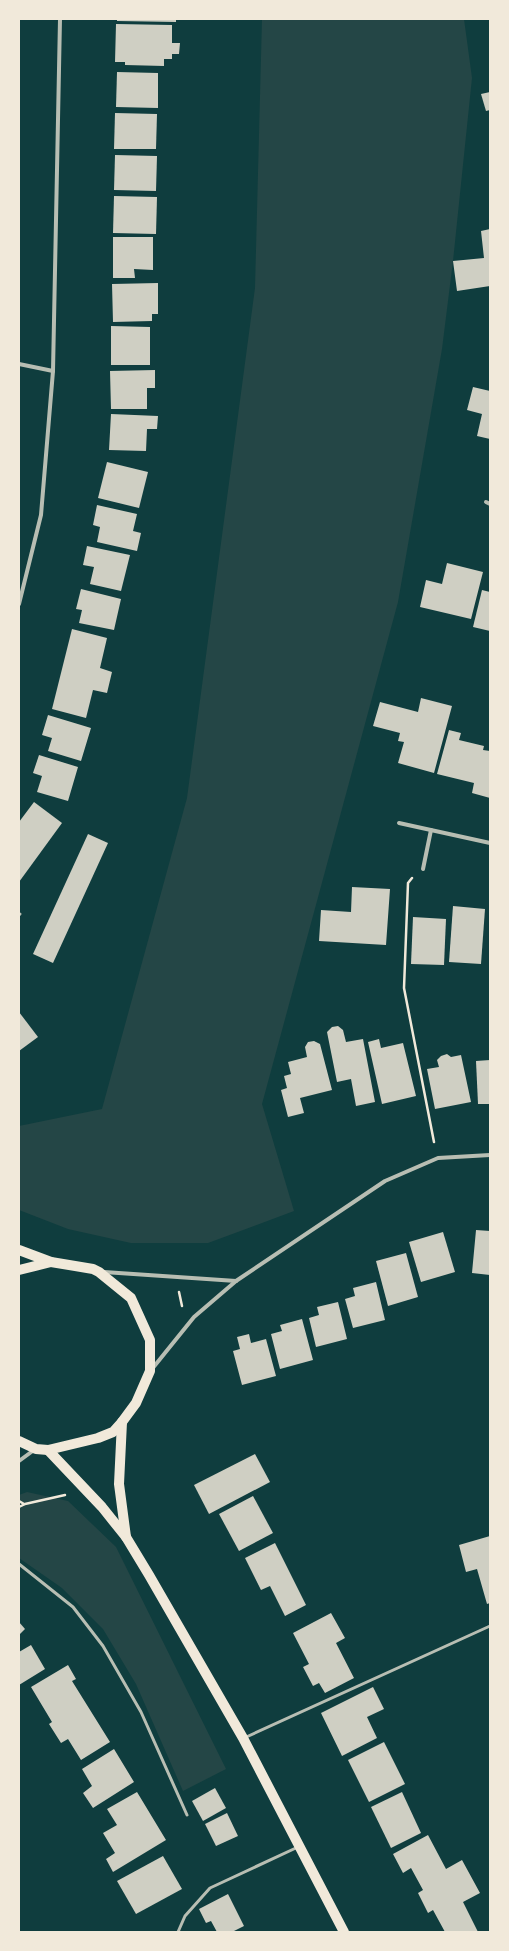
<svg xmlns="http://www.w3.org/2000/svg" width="509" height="1951" font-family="'Source Sans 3',sans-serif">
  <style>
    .green { fill: #244646 }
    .building { fill: #cfcfc3 }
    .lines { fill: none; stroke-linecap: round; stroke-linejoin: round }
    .path { stroke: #f1e9da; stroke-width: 2.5 }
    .service { stroke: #b8beb3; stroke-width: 3 }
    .minor { stroke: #b8beb3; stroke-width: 4 }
    .primary { stroke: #f1e9da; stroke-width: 10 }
  </style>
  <rect width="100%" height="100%" fill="#0f3d3e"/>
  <g class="green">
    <path d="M262,19H464L472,78L453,261L442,349L398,602L262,1104L294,1211L208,1243H131L68,1229L19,1210V1126L102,1109L187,798L255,288Z"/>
    <path d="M27,1492L68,1501L116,1547L226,1769L183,1791L136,1684L103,1629L62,1588L19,1558V1495Z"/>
  </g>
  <g class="building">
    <path d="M117,19H176V22L117,21Z"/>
    <path d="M116,24L172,25V43H180L179,54H172V59H164V66L125,65V62H115Z"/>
    <path d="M117,72L158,73V108L116,107Z"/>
    <path d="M490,92V110L486,111L481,94Z"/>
    <path d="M115,113L157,114L156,149H114Z"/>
    <path d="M115,155L157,156L156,191L114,190Z"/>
    <path d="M114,196L157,197L156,234L113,233Z"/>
    <path d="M490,229V286L457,291L453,261L484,258L481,231Z"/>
    <path d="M113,237H153V270L134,269L135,278H113Z"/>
    <path d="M158,283V314H152V321L113,322L112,284Z"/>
    <path d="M111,326L150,327V365H111Z"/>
    <path d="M155,370V388H147V409H111L110,371Z"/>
    <path d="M473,387L490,391V439L477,436L482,414L467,410Z"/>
    <path d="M111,414L158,416L157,429H147L146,451L109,450Z"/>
    <path d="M107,462L148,472L139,508L98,498Z"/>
    <path d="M97,505L137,514L133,531L141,533L137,551L97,542L100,527L93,525Z"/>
    <path d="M87,546L130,555L121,591L90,584L94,567L83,565Z"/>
    <path d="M447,563L483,572L471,619L420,607L426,580L442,584Z"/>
    <path d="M81,589L121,599L114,630L79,623L82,610L76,609Z"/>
    <path d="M482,590L490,592V631L473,627Z"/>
    <path d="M72,629L107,638L100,668L112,672L107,693L93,690L86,718L52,709Z"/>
    <path d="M421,698L452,706L434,773L398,763L404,742L398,741L400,733L373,726L380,702L418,712Z"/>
    <path d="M48,715L91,728L81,761L48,751L52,738L42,735Z"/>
    <path d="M449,730L461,733L459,740L484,746L483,750L490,751V798L472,793L474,783L437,774Z"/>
    <path d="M39,755L78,767L68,801L37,792L42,776L33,773Z"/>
    <path d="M34,802L62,823L19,882V822Z"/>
    <path d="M88,834L108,843L53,963L33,954Z"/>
    <path d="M352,887L390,889L386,945L319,941L321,910L351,912Z"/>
    <path d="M453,906L485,909L481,964L449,962Z"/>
    <path d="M413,917L446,919L444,965L411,964Z"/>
    <path d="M19,1012L38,1037L19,1051Z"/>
    <path d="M338,1026L343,1030L346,1042L363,1039L375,1102L356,1106L351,1079L337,1082L327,1032L332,1027Z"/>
    <path d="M379,1039L381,1048L403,1043L416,1096L382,1104L368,1042Z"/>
    <path d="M314,1041L320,1044L332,1090L300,1098L304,1113L288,1117L281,1090L287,1088L284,1076L291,1074L288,1062L307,1057L305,1047L308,1042Z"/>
    <path d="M447,1054L451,1057L461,1055L471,1102L435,1109L427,1069L439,1067L437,1060L441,1056Z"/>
    <path d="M490,1060V1104H478L476,1061Z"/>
    <path d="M476,1230L490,1231V1275L472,1273Z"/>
    <path d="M443,1232L455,1272L421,1282L409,1242Z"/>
    <path d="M406,1253L418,1297L388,1306L376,1261Z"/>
    <path d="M376,1282L385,1320L353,1328L345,1299L355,1296L353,1288Z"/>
    <path d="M338,1302L347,1339L316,1347L309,1318L319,1315L317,1307Z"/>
    <path d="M302,1319L313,1360L280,1369L271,1334L282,1331L280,1325Z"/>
    <path d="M249,1334L251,1343L266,1339L276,1376L242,1385L233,1351L240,1349L237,1337Z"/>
    <path d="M255,1454L270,1482L209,1514L194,1485Z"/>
    <path d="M253,1496L273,1533L239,1551L219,1514Z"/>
    <path d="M490,1536V1603L487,1604L477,1569L466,1572L459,1545Z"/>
    <path d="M275,1543L306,1605L285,1616L270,1586L261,1590L245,1558Z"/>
    <path d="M331,1613L345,1638L336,1643L354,1678L325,1693L319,1683L313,1686L303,1667L309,1664L293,1633Z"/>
    <path d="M19,1622L25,1629L19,1635Z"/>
    <path d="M31,1645L45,1669L19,1685V1652Z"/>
    <path d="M68,1665L76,1679L72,1681L110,1742L81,1760L68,1739L61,1743L49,1724L52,1722L31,1687Z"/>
    <path d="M373,1687L384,1709L367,1717L377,1738L342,1756L321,1713Z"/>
    <path d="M384,1742L405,1784L369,1802L348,1760Z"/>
    <path d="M114,1749L134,1782L93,1808L83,1793L92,1786L82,1769Z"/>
    <path d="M215,1788L226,1808L203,1821L192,1801Z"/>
    <path d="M137,1792L166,1840L113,1872L106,1859L115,1853L103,1833L117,1825L107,1809Z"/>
    <path d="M402,1792L421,1833L391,1848L371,1807Z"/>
    <path d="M227,1813L238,1836L216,1846L205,1824Z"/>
    <path d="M428,1835L446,1869L462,1860L480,1893L463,1902L478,1932H445L433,1910L428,1913L418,1893L423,1890L411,1868L403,1873L393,1854Z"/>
    <path d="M163,1856L182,1889L136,1914L117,1881Z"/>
    <path d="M228,1894L244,1926L232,1932H217L211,1921L206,1923L199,1909Z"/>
  </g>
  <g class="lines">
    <g class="path">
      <path d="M412,878L408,883L404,988L434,1142"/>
      <path d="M179,1292L182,1306"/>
      <path d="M19,1501L24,1504"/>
      <path d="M19,1507L25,1504L65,1495"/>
    </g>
    <g class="service">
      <path d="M19,915L20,914"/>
      <path d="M19,1564L73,1607L103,1646L141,1712L187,1815"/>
      <path d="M244,1738L490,1626"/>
      <path d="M178,1932L185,1916L210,1888L298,1847"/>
    </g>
    <g class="minor">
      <path d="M19,364L53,371"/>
      <path d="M486,502L490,504"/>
      <path d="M19,604L41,515L53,371L60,19"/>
      <path d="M399,823L490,843"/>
      <path d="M423,869L431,830"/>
      <path d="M104,1272L236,1281"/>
      <path d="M152,1369L194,1317L236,1281L385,1181L438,1158L490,1155"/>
      <path d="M19,1461L34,1450"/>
    </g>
    <g class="primary">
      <path d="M19,1250L51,1262L93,1269L99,1272L131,1298L150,1340V1371L136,1403L122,1422L113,1432L98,1438L48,1450L36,1449L19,1441"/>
      <path d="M19,1270L51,1262"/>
      <path d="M122,1422L119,1484L126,1537"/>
      <path d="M48,1450L102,1507L126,1537L149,1575L243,1738L344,1932"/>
    </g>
  </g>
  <rect width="509" height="1951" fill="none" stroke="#f1e9da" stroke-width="40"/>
</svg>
